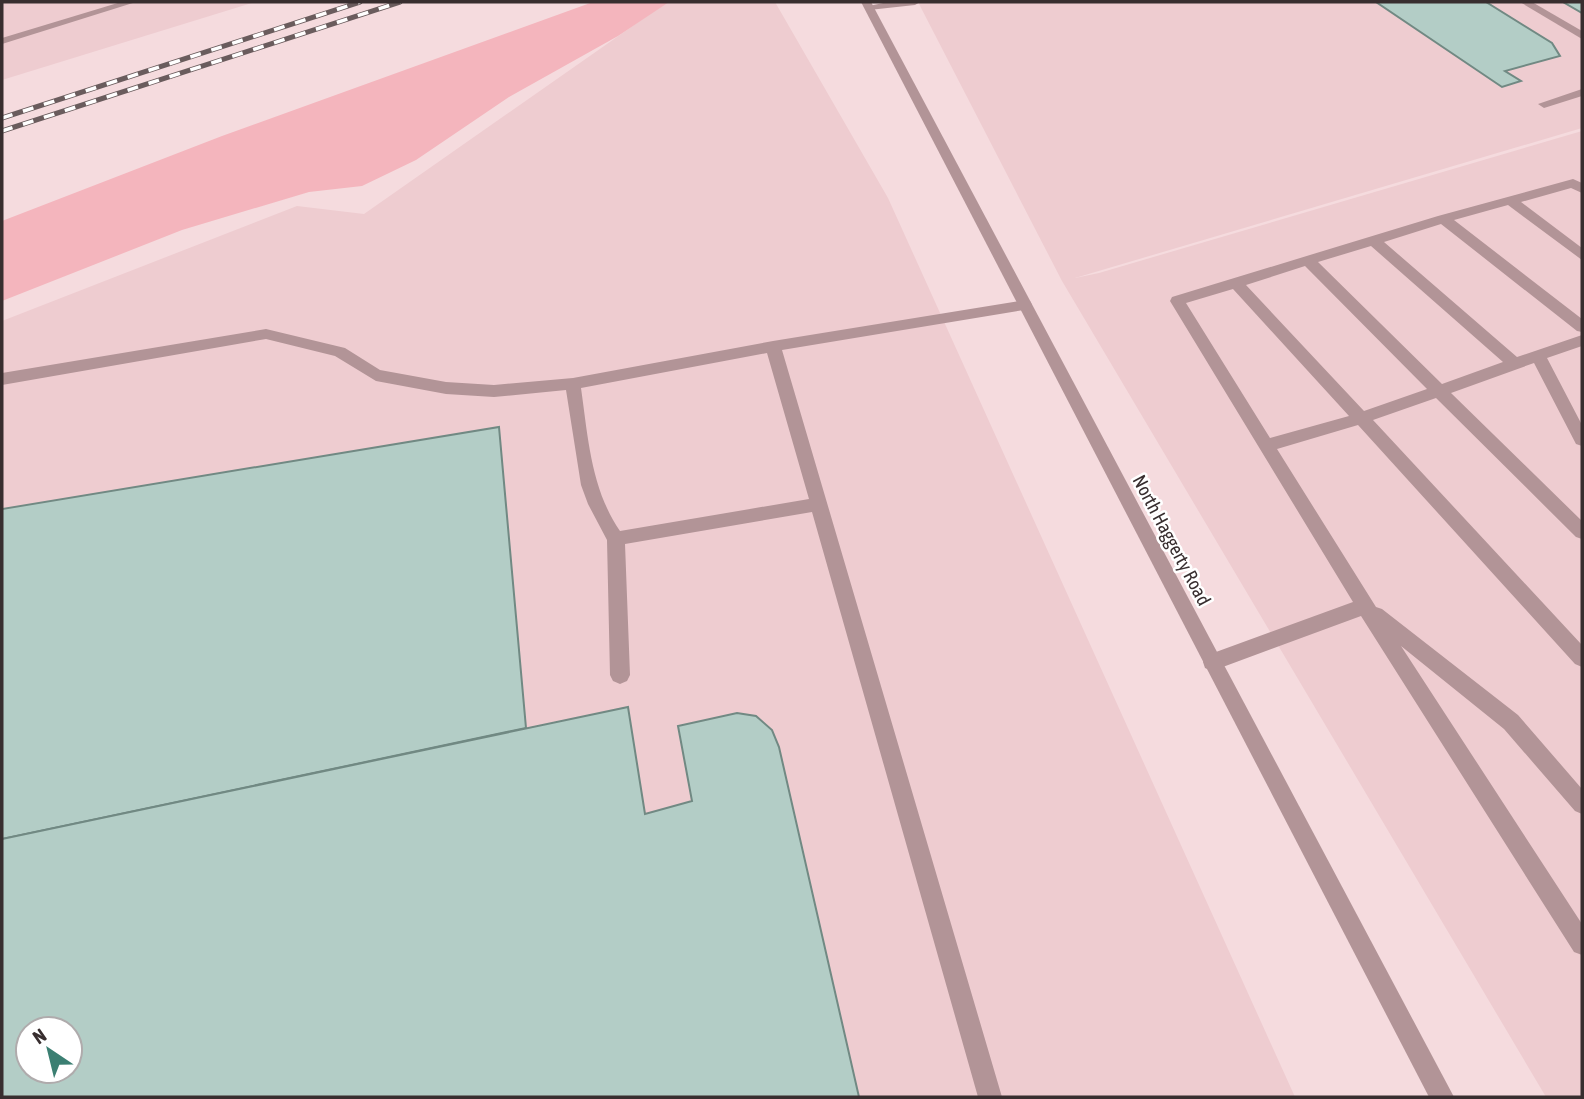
<svg xmlns="http://www.w3.org/2000/svg" width="1584" height="1099" font-family="'Asap Condensed',sans-serif">
  <style>
    .built { fill: #eeccd0; fill-rule: evenodd }
    .green { fill: #f4b5bd }
    .building { fill: #b3cdc6; stroke: #718983; stroke-width: 2; fill-rule: evenodd }
    .lines { fill: none; stroke-linecap: round; stroke-linejoin: round }
    .service { fill: #b29497; fill-rule: evenodd }
    .minor { fill: #b29497; fill-rule: evenodd }
    .tertiary { fill: #b29497; fill-rule: evenodd }
    .rail-casing { stroke: #6a5c5d; stroke-width: 5 }
    .rail { stroke: #fff; stroke-width: 3.5; stroke-dasharray: 11; stroke-linecap: butt }
    .labels { text-anchor: middle; stroke-width: 5; stroke-linejoin: round; paint-order: stroke }
    .street-label { font-size: 19px; fill: #382e2f; stroke: #fff }
  </style>
  <rect width="100%" height="100%" fill="#f5dbde"/>
  <g class="built">
    <path d="M2,2H255L2,80Z"/>
    <path d="M667,2H775L888,198L1295,1097H2V321L297,206L364,214ZM28,1029H70V1071H28Z"/>
    <path d="M918,2H1582V128L1075,278L1099,273L1582,131V1097H1546L1062,281Z"/>
  </g>
  <path class="green" d="M593,2H669L618,36L509,97L416,160L362,186L309,192L182,230L2,301V221L222,136Z"/>
  <g class="building">
    <path d="M1376,2H1486L1552,43L1560,56L1505,71L1521,81L1502,87Z"/>
    <path d="M1563,2H1582V13Z"/>
    <path d="M499,427L526,728L2,839V509Z"/>
    <path d="M628,707L645,814L692,801L678,726L737,713L756,716L772,730L779,747L859,1097H2V839ZM28,1029H70V1071H28Z"/>
  </g>
  <g class="lines">
    <g class="service">
      <path d="M121,2H136L2,44V38Z"/>
      <path d="M1520,2H1532L1582,31V39Z"/>
      <path d="M1582,89V96L1544,108L1538,104Z"/>
      <path d="M1573,179L1582,183V193L1571,188L1521,202L1582,248V260L1508,205L1454,220L1582,319V332L1577,331L1441,224L1384,242L1517,357L1582,335V346L1547,358L1582,425V446L1576,444L1534,363L1451,393L1582,521V539L1576,537L1436,398L1373,420L1582,645V667L1575,664L1358,425L1277,449L1376,607L1382,609L1518,715L1582,789V814L1575,811L1504,729L1401,646L1582,924V955L1574,952L1361,616L1212,671L1205,668L1203,662L1205,656L1353,602L1170,301L1172,297L1438,216ZM1371,246L1503,362L1442,384L1318,262ZM1305,266L1427,389L1364,411L1246,285ZM1233,289L1349,416L1270,438L1186,303Z"/>
      <path d="M1025,300L1030,301L1032,305L1030,309L782,350L1002,1097H978L812,512L625,544L630,675L627,681L620,684L613,681L610,675L607,540L588,504L581,485L566,390L494,397L446,394L376,381L335,356L266,339L2,385V373L266,329L345,348L380,370L446,382L494,385L573,378L773,341ZM767,353L809,499L620,531C591,489 588,437 581,388Z"/>
    </g>
    <path class="minor" d="M888,2H920L915,5L869,10L864,7Z"/>
    <path class="tertiary" d="M861,2H871L1454,1097H1429Z"/>
    <defs>
      <g id="rail">
        <path d="M2,118L360,2"/>
        <path d="M2,131L400,2"/>
      </g>
    </defs>
    <use href="#rail" class="rail-casing"/>
    <use href="#rail" class="rail"/>
  </g>
  <g class="labels">
    <g class="street-label">
      <text transform="translate(1172 540) rotate(62)" y="7">North Haggerty Road</text>
    </g>
  </g>
  <rect width="1584" height="1099" fill="none" stroke="#382e2f" stroke-width="7"/>
  <g transform="translate(49 1050) rotate(325)"><circle r="33" fill="#ffffff" stroke="#afabac" stroke-width="2"/>
  <path d="M0-5L12 26L0 18L-12 26Z" fill="#3b7f72"/>
  <text y="-10" font-size="19" font-weight="bold" text-anchor="middle" fill="#382e2f">N</text>
  </g>
</svg>
